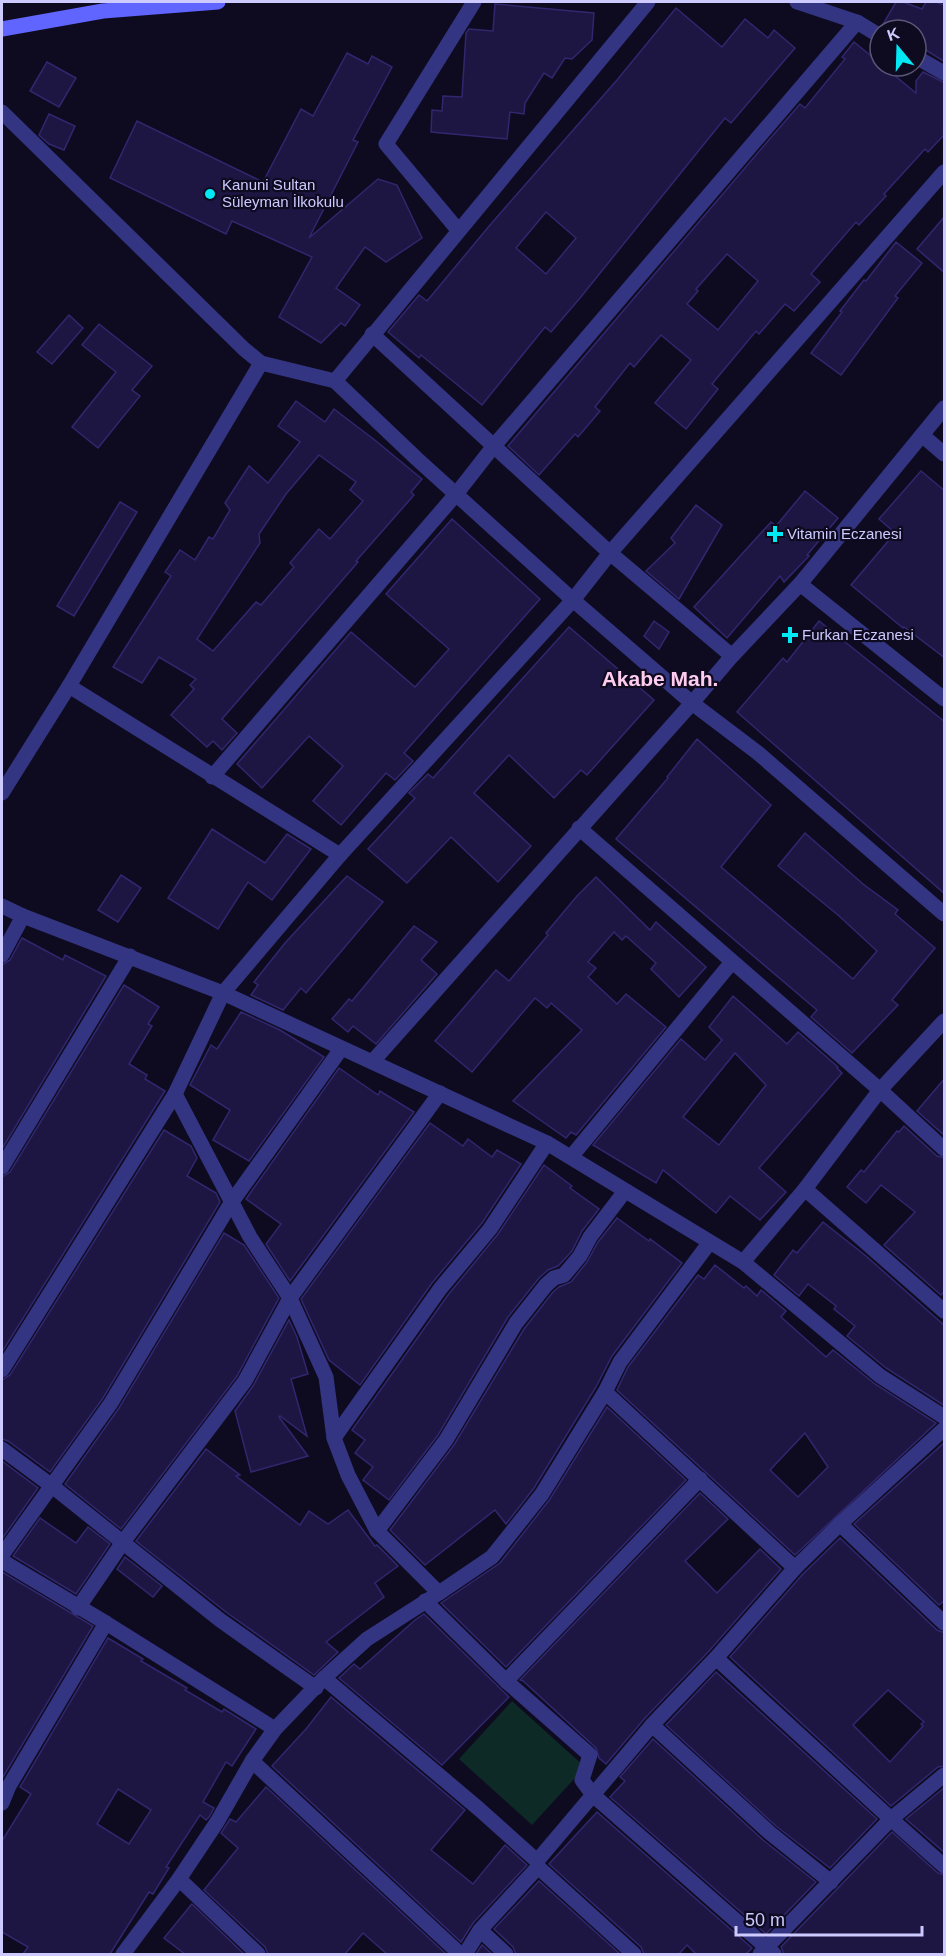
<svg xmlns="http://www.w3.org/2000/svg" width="946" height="1956" font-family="Arial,sans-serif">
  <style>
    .green { fill: #0e2a27 }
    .building { fill: #1d1642; stroke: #31276f; stroke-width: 1.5; fill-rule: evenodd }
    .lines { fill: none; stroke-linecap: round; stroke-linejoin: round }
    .minor { stroke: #333582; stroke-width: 15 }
    .tertiary { stroke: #333582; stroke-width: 15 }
    .secondary { stroke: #6165ff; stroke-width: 15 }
    .poi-dot { fill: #00e9f5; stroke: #0e0b20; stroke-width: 2 }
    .labels { text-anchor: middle; stroke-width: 4.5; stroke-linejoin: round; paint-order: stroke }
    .poi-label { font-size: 15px; fill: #cdcaff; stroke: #0e0b20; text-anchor: start }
    .district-label { font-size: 21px; font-weight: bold; fill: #ffccef; stroke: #0e0b20 }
  </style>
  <rect width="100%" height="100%" fill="#0e0b20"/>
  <path class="green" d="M512,1701L585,1767L532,1825L459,1759Z"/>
  <g class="building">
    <path d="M896,2H903L922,9L926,2H935L945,5V62L916,44V30H887L882,26Z"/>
    <path d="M495,4L594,13L592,40L572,59L565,58L552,78L544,73L525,103L524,114L510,112L507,139L431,132L432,110L442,111L443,96L462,97L466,33L469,29L493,31Z"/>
    <path d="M676,8L722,47L745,19L768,38L774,30L795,48L731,123L725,118L580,298L551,332L545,327L482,405L421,355L419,358L388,332L419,295L427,301L490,225L617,80ZM546,212L576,238L546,274L516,248Z"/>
    <path d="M854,42L880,63V66H883L916,93V81L923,72L945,83V134L928,152L925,149L884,194L886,196L859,225L856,222L811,274L820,282L794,311L785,304L759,334L756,331L712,384L718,389L686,429L655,403L691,360L661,335L634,367L630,363L595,407L600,411L578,437L575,434L539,475L508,446L768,141L800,104L805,108L845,59L842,57ZM727,254L758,281L718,330L687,304L698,291L696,289Z"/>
    <path d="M347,53L368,64L372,56L392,67L353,140L358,142L309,238L378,179L397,185L422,238L386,262L365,247L336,288L360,305L345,326L341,323L321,343L279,317L312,257L232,221L226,234L110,178L137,121L263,182L301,109L313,116Z"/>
    <path d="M47,62L76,78L59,107L30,91Z"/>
    <path d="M49,114L75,126L64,150L49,144L39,135Z"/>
    <path d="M945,216V273L917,249Z"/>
    <path d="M896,242L922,263L895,296L898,298L841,375L811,353L842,312L840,311L864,280L866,281Z"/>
    <path d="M69,315L83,328L52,364L37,352Z"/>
    <path d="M99,324L152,366L132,390L140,396L98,448L72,427L116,372L82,345Z"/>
    <path d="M296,401L325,422L334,409L376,441L422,479L411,492L414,495L356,561L358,562L222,719L237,733L222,750L213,741L207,747L171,715L194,689L190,685L196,679L159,657L142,683L113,667L171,576L165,572L180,550L195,560L209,537L213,539L230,510L225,503L249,466L268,483L300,442L278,426ZM319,455L356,482L350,490L363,501L330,539L319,529L290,563L294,567L261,605L256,602L213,651L197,639L260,543L259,534L286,494Z"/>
    <path d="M921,471L945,491V658L904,627L903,628L851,585L895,533L879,519Z"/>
    <path d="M805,491L838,518L807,555L809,556L784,582L780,576L727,638L694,607L771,522L776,526Z"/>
    <path d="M120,502L137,512L74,616L57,606Z"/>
    <path d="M696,505L722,525L679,599L646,571L675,543L671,538Z"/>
    <path d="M452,519L540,599L404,753L413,761L395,780L386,773L341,825L313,801L343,766L309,736L262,788L237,764L351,632L415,687L449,649L386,594Z"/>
    <path d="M654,621L669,632L659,649L644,636Z"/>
    <path d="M819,621L945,722V894L737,712L783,658L787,662Z"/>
    <path d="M569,627L654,700L587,775L581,770L554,798L509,755L474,793L531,846L498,882L451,837L407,883L368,849L415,798L409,793L428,774L433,778Z"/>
    <path d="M697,739L771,805L721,867L853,979L877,951L838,915L778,866L805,833L863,884L898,910L895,914L935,948L892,1000L898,1005L852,1053L811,1017L817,1010L616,839L668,778L667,777Z"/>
    <path d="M212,829L265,863L287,834L311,849L272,900L248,882L218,929L168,898Z"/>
    <path d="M121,875L141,888L118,922L98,910Z"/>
    <path d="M347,876L383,902L306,993L301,988L283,1010L251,995L258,985L254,982L285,943Z"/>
    <path d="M596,877L650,930L656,922L706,967L679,997L651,969L656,963L626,936L622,940L614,932L588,962L596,968L588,977L617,1004L626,994L666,1027L576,1135L571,1132L566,1138L513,1101L582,1030L551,1003L547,1008L535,998L472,1072L435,1041L496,970L509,981L548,935L546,933L577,896Z"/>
    <path d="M414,926L437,942L421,960L437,974L376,1044L353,1026L348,1032L332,1019L349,999L352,1001Z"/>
    <path d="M22,938L63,960L65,955L106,976L2,1149V965L10,960Z"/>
    <path d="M124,985L159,1007L148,1024L152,1026L129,1064L147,1075L145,1079L165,1091L2,1352V1177L10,1172Z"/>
    <path d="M733,996L787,1044L798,1032L838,1067L837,1068L842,1073L759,1168L786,1192L760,1220L730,1196L716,1213L663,1170L656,1183L593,1145L681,1039L705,1060L722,1040L709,1027ZM735,1053L766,1085L719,1145L683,1117Z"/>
    <path d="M241,1012L280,1030L324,1057L249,1161L213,1140L230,1110L190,1085L211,1045L217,1049Z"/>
    <path d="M339,1068L378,1095L380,1091L414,1112L290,1281L266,1244L281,1224L246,1199Z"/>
    <path d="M945,1078V1136L917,1111Z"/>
    <path d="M430,1123L463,1146L468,1139L492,1157L497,1150L521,1164L482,1223L432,1283L360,1385L329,1360L301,1299Z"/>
    <path d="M904,1126L937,1156L945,1158V1291L941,1295L884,1245L915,1212L881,1185L866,1203L847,1187L861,1170L864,1172L897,1131L899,1132Z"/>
    <path d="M164,1130L191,1146L197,1158L187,1176L216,1193L220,1202L103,1398L50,1472L8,1441L2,1439V1380L10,1375Z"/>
    <path d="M544,1165L572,1186L570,1188L599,1209L582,1231L572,1251L558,1266L548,1270L539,1278L508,1317L438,1435L389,1500L363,1480L373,1467L355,1453L365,1440L352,1430L448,1295L498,1234Z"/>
    <path d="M617,1218L649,1241L650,1239L682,1263L612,1356L596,1387L534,1488L506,1524L495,1510L425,1565L390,1530L454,1445L524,1329L553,1292L559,1287L571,1282L587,1262L598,1242Z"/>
    <path d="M823,1222L866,1256L945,1326V1406L886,1368L847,1336L855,1326L834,1309L836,1306L808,1284L799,1296L774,1275L793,1250L797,1253Z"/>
    <path d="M224,1233L244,1245L279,1298L237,1376L121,1529L65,1484L119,1408Z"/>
    <path d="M715,1265L744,1288L746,1286L757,1296L761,1290L786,1311L781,1317L826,1357L833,1350L875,1384L936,1423L795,1555L617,1390L628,1367L698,1275L704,1279ZM805,1433L828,1467L798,1497L770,1470Z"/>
    <path d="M289,1320L297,1337L308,1374L291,1379L307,1436L280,1416L279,1417L308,1456L251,1472L235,1411L253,1386Z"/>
    <path d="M607,1407L686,1480L506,1667L441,1603L500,1563L550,1499Z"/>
    <path d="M945,1442V1600L939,1605L854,1524Z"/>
    <path d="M206,1449L240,1475L236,1476L300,1525L309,1511L328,1524L348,1510L375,1546L377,1545L398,1566L375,1583L384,1597L326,1642L338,1652L314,1675L226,1612L136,1541Z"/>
    <path d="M2,1461L38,1488L2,1539Z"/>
    <path d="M700,1493L728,1519L685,1561L717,1593L760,1549L781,1569L709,1651L645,1718L606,1764L599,1758L596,1748L523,1681L520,1680Z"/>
    <path d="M40,1518L76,1543L88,1527L110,1544L76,1594L13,1556Z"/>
    <path d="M840,1538L937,1630L945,1633V1766L938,1767L891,1806L730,1657L802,1575ZM888,1690L924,1722L921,1724L923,1726L890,1762L853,1725Z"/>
    <path d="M125,1557L162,1586L153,1597L117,1569Z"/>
    <path d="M2,1572L93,1626L3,1777L2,1776Z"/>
    <path d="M424,1614L509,1697L442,1765L339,1678L354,1664L360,1669L415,1620Z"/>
    <path d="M108,1638L143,1659L141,1661L187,1688L185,1690L222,1712L224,1709L256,1729L232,1766L226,1762L203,1802L214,1808L209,1817L206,1820L200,1815L166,1867L169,1868L153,1894L149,1892L110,1954H23L28,1947L2,1932V1841L31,1794L20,1787ZM118,1789L151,1810L129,1844L97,1824Z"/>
    <path d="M716,1672L877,1819L830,1868L776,1826L666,1725Z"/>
    <path d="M331,1697L465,1810L431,1850L473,1884L505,1845L527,1865L473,1923L461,1942L272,1766L306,1729Z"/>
    <path d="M653,1739L763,1840L816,1882L766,1934L610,1797L625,1781L620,1777Z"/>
    <path d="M266,1787L446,1954H387L363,1933L345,1954H268L265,1947L204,1890L238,1848L221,1833L230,1819L236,1822Z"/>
    <path d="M945,1787V1853L906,1819Z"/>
    <path d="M597,1812L752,1948L746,1954H696L687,1945L679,1954H644L641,1947L549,1864Z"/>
    <path d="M892,1832L938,1873L945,1875V1954H784L781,1947Z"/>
    <path d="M539,1881L620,1954H516L513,1947L494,1929Z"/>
    <path d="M191,1905L192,1904L244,1954H185L164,1938Z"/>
    <path d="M482,1945L492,1954H476Z"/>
  </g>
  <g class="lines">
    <g class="minor">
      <path d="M797,2L857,22L880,36"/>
      <path d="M916,57L944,73"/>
      <path d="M2,112L244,349L261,363L335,381L417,459L573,600L692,703L758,753L944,914"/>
      <path d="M458,230L386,144L474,2"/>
      <path d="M372,334L610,553L732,656"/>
      <path d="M335,381L648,2"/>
      <path d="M922,435L944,454"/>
      <path d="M800,584L944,699"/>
      <path d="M69,686L340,855"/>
      <path d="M212,777L457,493L493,447L857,22"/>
      <path d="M2,793L69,686L261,363"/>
      <path d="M579,828L880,1090L944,1149"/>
      <path d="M2,955L23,916"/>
      <path d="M373,1061L692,703L732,656L800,584L944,408"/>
      <path d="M175,1094L250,1237L290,1298L326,1377L334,1438L348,1475L377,1531L439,1593"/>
      <path d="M571,1157L732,962"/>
      <path d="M2,1167L130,956"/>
      <path d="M805,1189L944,1311"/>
      <path d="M743,1262L805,1189L880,1090L944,1021"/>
      <path d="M2,1370L175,1094L223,993L340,855L573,600L610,553L944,172"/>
      <path d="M605,1392L795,1568"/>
      <path d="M334,1438L440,1289L490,1229L547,1143"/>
      <path d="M2,1449L52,1486L220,1620L316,1688"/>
      <path d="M840,1524L944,1623"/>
      <path d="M377,1531L446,1440L516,1323L546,1285L554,1278L564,1275L580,1256L590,1237L625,1191"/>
      <path d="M2,1555L111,1403L231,1203L341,1049"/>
      <path d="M2,1561L106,1623L275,1729"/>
      <path d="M425,1601L506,1681L590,1755L582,1780L593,1795L774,1954"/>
      <path d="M78,1608L123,1542L245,1381L290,1298L440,1093"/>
      <path d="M716,1658L891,1819L944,1866"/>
      <path d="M324,1678L479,1809L537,1861"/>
      <path d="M506,1681L700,1479"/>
      <path d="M652,1725L770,1833L831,1882"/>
      <path d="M252,1761L460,1954"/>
      <path d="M2,1803L9,1786L106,1623"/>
      <path d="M538,1867L634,1954"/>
      <path d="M179,1879L258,1954"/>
      <path d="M480,1930L506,1954"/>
      <path d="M123,1954L179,1879L217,1822L252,1761L275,1729L324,1678L367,1639L439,1593L492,1557L542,1494L605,1392L620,1362L710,1242"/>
      <path d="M465,1954L480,1930L538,1867L537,1861L652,1725L716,1658L795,1568L840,1524L944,1429"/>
      <path d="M760,1954L891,1819L944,1775"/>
    </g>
    <path class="tertiary" d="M2,906L23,916L223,993L547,1143L743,1262L880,1376L944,1417"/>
    <path class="secondary" d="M2,29L103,11L218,2"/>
  </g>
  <g class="poi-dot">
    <circle cx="210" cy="194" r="6"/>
    <path d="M772 525h6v6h6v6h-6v6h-6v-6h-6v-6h6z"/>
    <path d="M787 626h6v6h6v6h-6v6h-6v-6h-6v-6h6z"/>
  </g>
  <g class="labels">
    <g class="poi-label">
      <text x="222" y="190">Kanuni Sultan<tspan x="222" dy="17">Süleyman İlkokulu</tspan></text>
      <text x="787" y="539">Vitamin Eczanesi</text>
      <text x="802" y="640">Furkan Eczanesi</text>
    </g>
    <g class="district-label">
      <text x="660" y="686">Akabe Mah.</text>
    </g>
  </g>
  <rect width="946" height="1956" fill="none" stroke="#cdcaff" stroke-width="6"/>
  <g transform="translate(898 48) rotate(341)"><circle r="28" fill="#0e0b20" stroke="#5a5779" stroke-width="1.5"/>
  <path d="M0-4.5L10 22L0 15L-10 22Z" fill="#00e9f5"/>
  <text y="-9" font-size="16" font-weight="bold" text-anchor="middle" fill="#cdcaff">K</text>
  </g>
  <path d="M736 1926v9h186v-9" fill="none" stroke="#cdcaff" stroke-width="3"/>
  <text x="745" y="1926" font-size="18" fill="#cdcaff" stroke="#0e0b20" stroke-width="4.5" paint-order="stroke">50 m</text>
</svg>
